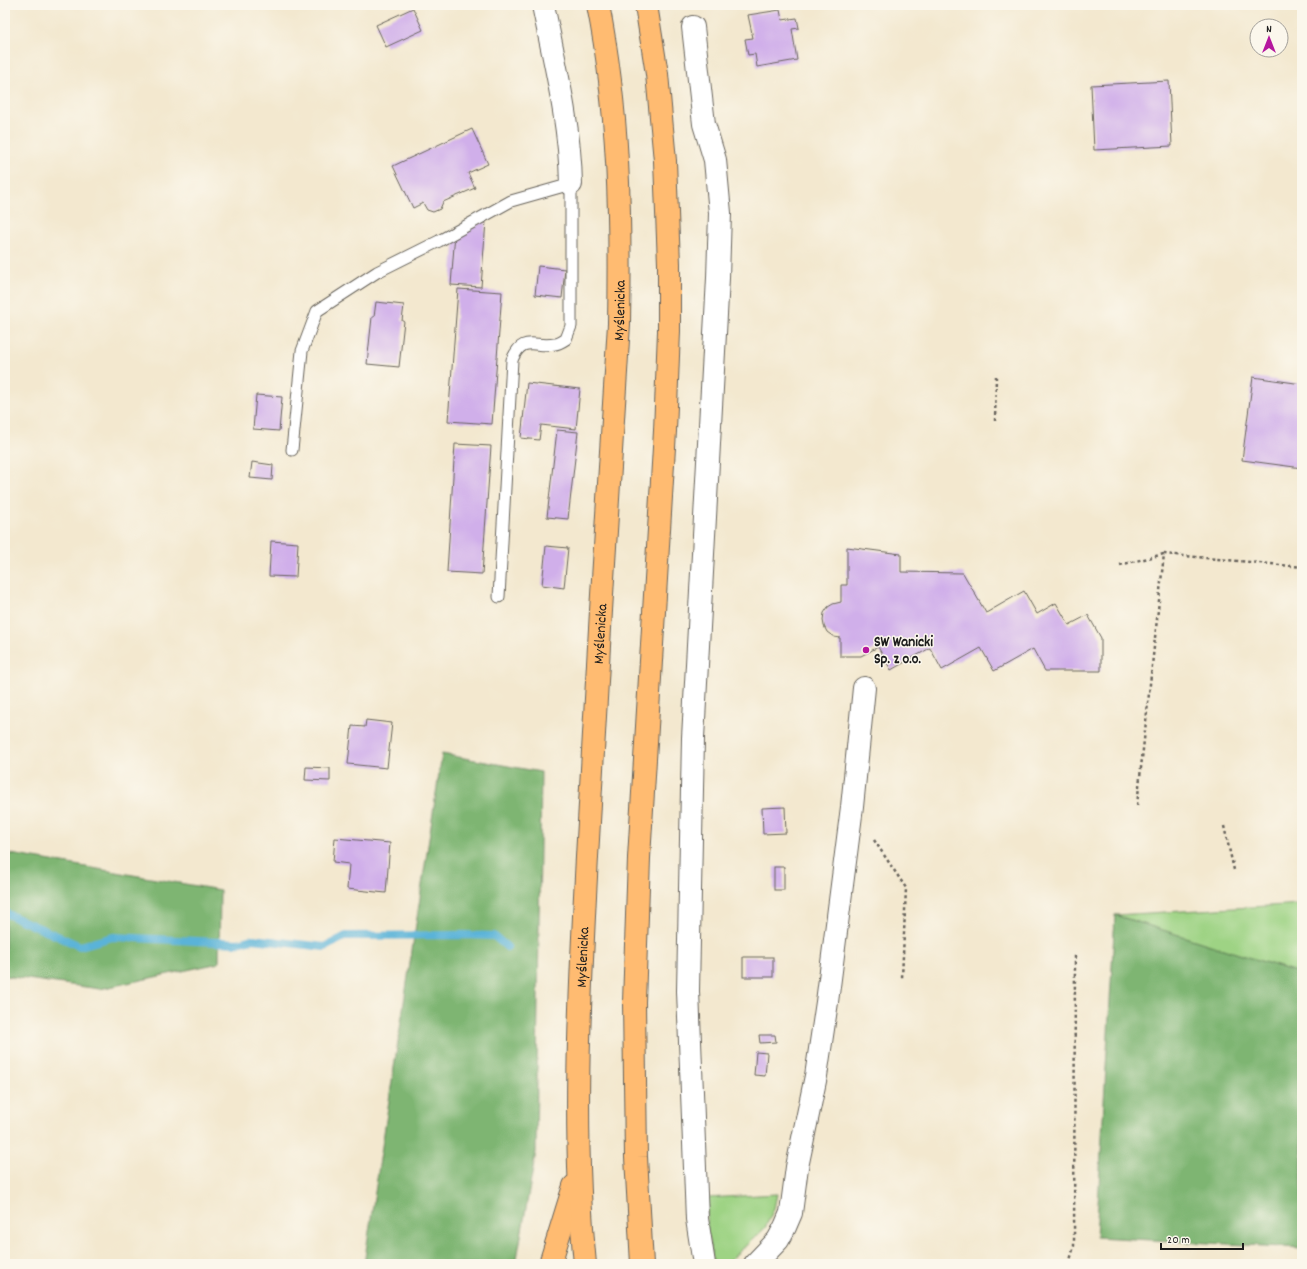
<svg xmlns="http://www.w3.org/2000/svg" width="1307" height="1269" font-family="Dekko,sans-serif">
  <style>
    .green { fill: #9ed384; stroke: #5d7850 }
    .forest { fill: #7eb572; stroke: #4d6847 }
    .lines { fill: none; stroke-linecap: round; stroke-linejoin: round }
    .stream { stroke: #5ab3d8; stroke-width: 8 }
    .building { fill: #d0afea }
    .lane-casing { stroke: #67635b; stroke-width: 13 }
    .street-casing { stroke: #67635b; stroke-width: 24 }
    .highway-casing { stroke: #67635b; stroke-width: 24 }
    .path { stroke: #67635b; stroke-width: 2.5; stroke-dasharray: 3 3; stroke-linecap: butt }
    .lane { stroke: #fff; stroke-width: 11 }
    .street { stroke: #fff; stroke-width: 22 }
    .highway { stroke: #ffbb71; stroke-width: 22 }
    .poi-dot { fill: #b5179e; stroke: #fbf7ec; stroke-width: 1.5 }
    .labels { text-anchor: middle; stroke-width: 3; stroke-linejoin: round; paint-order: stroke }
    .street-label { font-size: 15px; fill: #1c1c1c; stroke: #fbf7ec }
    .poi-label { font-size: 15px; font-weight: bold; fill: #1c1c1c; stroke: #fbf7ec; text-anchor: start }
  </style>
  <rect width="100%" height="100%" fill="#fbf7ec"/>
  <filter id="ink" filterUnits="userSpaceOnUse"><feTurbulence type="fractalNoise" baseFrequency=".025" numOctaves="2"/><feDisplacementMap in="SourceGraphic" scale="8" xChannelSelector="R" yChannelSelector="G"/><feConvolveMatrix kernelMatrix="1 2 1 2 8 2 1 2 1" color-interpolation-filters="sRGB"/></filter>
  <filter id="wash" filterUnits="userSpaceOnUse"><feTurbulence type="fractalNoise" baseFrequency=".012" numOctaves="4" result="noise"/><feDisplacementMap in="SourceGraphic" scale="16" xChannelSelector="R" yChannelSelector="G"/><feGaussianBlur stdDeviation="0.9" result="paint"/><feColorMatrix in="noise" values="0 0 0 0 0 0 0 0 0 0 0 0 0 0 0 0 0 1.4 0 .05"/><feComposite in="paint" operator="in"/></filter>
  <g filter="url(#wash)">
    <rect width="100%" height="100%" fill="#f3e8cf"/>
    <g class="green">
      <path d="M1302,904V974L1115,915Z"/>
      <path d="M777,1194L774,1209L765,1228L726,1264H714L707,1233V1198Z"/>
    </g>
    <g class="forest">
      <path d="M442,754L541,772L536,1152L516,1264H364Z"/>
      <path d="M5,853L220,890L219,963L100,989L5,976Z"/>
      <path d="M1115,915L1302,974V1248L1096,1237Z"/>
    </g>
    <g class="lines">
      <path class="stream" d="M5,913L80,946L113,937L238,943L252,939L325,947L346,936L462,935L494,936L507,947"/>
    </g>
    <g id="blocks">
      <g class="building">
        <path d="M413,8L423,30L386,47L376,25Z"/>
        <path d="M780,10L782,20L797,18L799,28L792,29L797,60L757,67L755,54L748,55L745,39L753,38L748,15Z"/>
        <path d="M1169,81L1172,146L1094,150L1091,85Z"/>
        <path d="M472,129L488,164L468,173L475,188L443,202L440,209L433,212L427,210L423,203L413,208L393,166Z"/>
        <path d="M486,221L481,287L451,285L455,233Z"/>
        <path d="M538,266L565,269L562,298L535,295Z"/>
        <path d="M458,289L502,292L492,424L448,421Z"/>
        <path d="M376,302L404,305L402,321H404L399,367L367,364L372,317H374Z"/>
        <path d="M1253,377L1302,384V468L1242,460Z"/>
        <path d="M527,383L580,389L576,429L541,425L539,440L521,438Z"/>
        <path d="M256,395L282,397L279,431L253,429Z"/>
        <path d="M557,430L578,432L568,519L547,517Z"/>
        <path d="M455,444L491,446L482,574L447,572Z"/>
        <path d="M252,462L273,465L272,480L250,478Z"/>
        <path d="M271,541L298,543L296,577L269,576Z"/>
        <path d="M546,546L568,548L564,588L542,585Z"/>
        <path d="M847,547L901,554V572L963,573L986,613L1024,591L1037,614L1056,603L1069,625L1088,615L1101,638V671H1045L1033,649L994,671L981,648L942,670L930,648L891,670L878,647L861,656H840V638L834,637L827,632L824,626L823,620L824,613L828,607L833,604L841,602V585H847Z"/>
        <path d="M366,720L392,723L387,768L348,764L352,726L365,727Z"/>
        <path d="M306,767L330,768V781L305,780Z"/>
        <path d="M785,807L786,833L763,834L762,808Z"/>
        <path d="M335,838L390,843L386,893L347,889L349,864L333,862Z"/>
        <rect x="774" y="867" width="10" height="23"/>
        <rect x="743" y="957" width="30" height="20"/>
        <path d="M759,1035H775L776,1042L760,1043Z"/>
        <path d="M756,1052L767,1053L765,1076L754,1075Z"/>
      </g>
    </g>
  </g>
  <g filter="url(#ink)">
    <use href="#blocks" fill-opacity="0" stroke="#67635b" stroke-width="1"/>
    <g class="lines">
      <defs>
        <path id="lane" d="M292,450L302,351L317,311L377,272L439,241L511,201L571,184V326L566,339C563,341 558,344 555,344C534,348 523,334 512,360L499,597"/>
        <g id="street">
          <path d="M543,5C555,64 570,124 571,184"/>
          <path d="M693,27L704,124L715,160L720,213L718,278L693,738L688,991L697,1219L704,1264"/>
          <path d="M755,1264L778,1240L785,1227L791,1213L797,1167L816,1076L827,1002L852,807L864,688"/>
        </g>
        <g id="highway">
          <path d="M550,1264L574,1186"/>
          <path id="s1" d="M585,1264C572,1129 580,993 587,857C596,679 608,502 619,324C621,217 619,110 598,5"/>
          <path d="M642,1264L636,1157L634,1002L639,858L665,431L669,331V264L665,161L657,74L646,5"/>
        </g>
      </defs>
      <use href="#lane" class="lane-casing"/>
      <use href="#street" class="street-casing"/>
      <use href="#highway" class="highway-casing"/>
      <g class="path">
        <path d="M995,421L996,376"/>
        <path d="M1120,565L1164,554"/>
        <path d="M1137,805L1164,554L1302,567"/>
        <path d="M1224,826L1234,870"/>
        <path d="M874,840L906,888L902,978"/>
        <path d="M1069,1264L1074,1246L1075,955"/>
      </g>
      <use href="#lane" class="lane"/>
      <use href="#street" class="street"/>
      <use href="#highway" class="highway"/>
    </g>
  </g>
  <circle class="poi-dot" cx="866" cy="650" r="4"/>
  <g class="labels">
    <g class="street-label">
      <text dy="5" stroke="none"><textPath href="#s1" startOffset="955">Myślenicka</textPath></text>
      <text dy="5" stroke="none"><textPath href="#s1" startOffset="631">Myślenicka</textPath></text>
      <text dy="5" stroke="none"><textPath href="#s1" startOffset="307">Myślenicka</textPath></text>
    </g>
    <g class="poi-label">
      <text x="874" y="646">SW Wanicki<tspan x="874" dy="17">Sp. z o.o.</tspan></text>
    </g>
  </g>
  <rect width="1307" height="1269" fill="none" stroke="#fbf7ec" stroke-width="20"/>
  <g transform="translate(1269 38)"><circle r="19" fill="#fbf7ec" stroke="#a29f99"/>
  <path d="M0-3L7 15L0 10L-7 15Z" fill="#b5179e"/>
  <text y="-6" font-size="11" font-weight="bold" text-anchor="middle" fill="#1c1c1c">N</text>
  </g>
  <path d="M1161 1243v6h82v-6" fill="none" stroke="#1c1c1c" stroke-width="2"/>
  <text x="1167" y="1243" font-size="12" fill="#1c1c1c" stroke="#fbf7ec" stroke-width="3" paint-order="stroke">20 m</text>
</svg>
